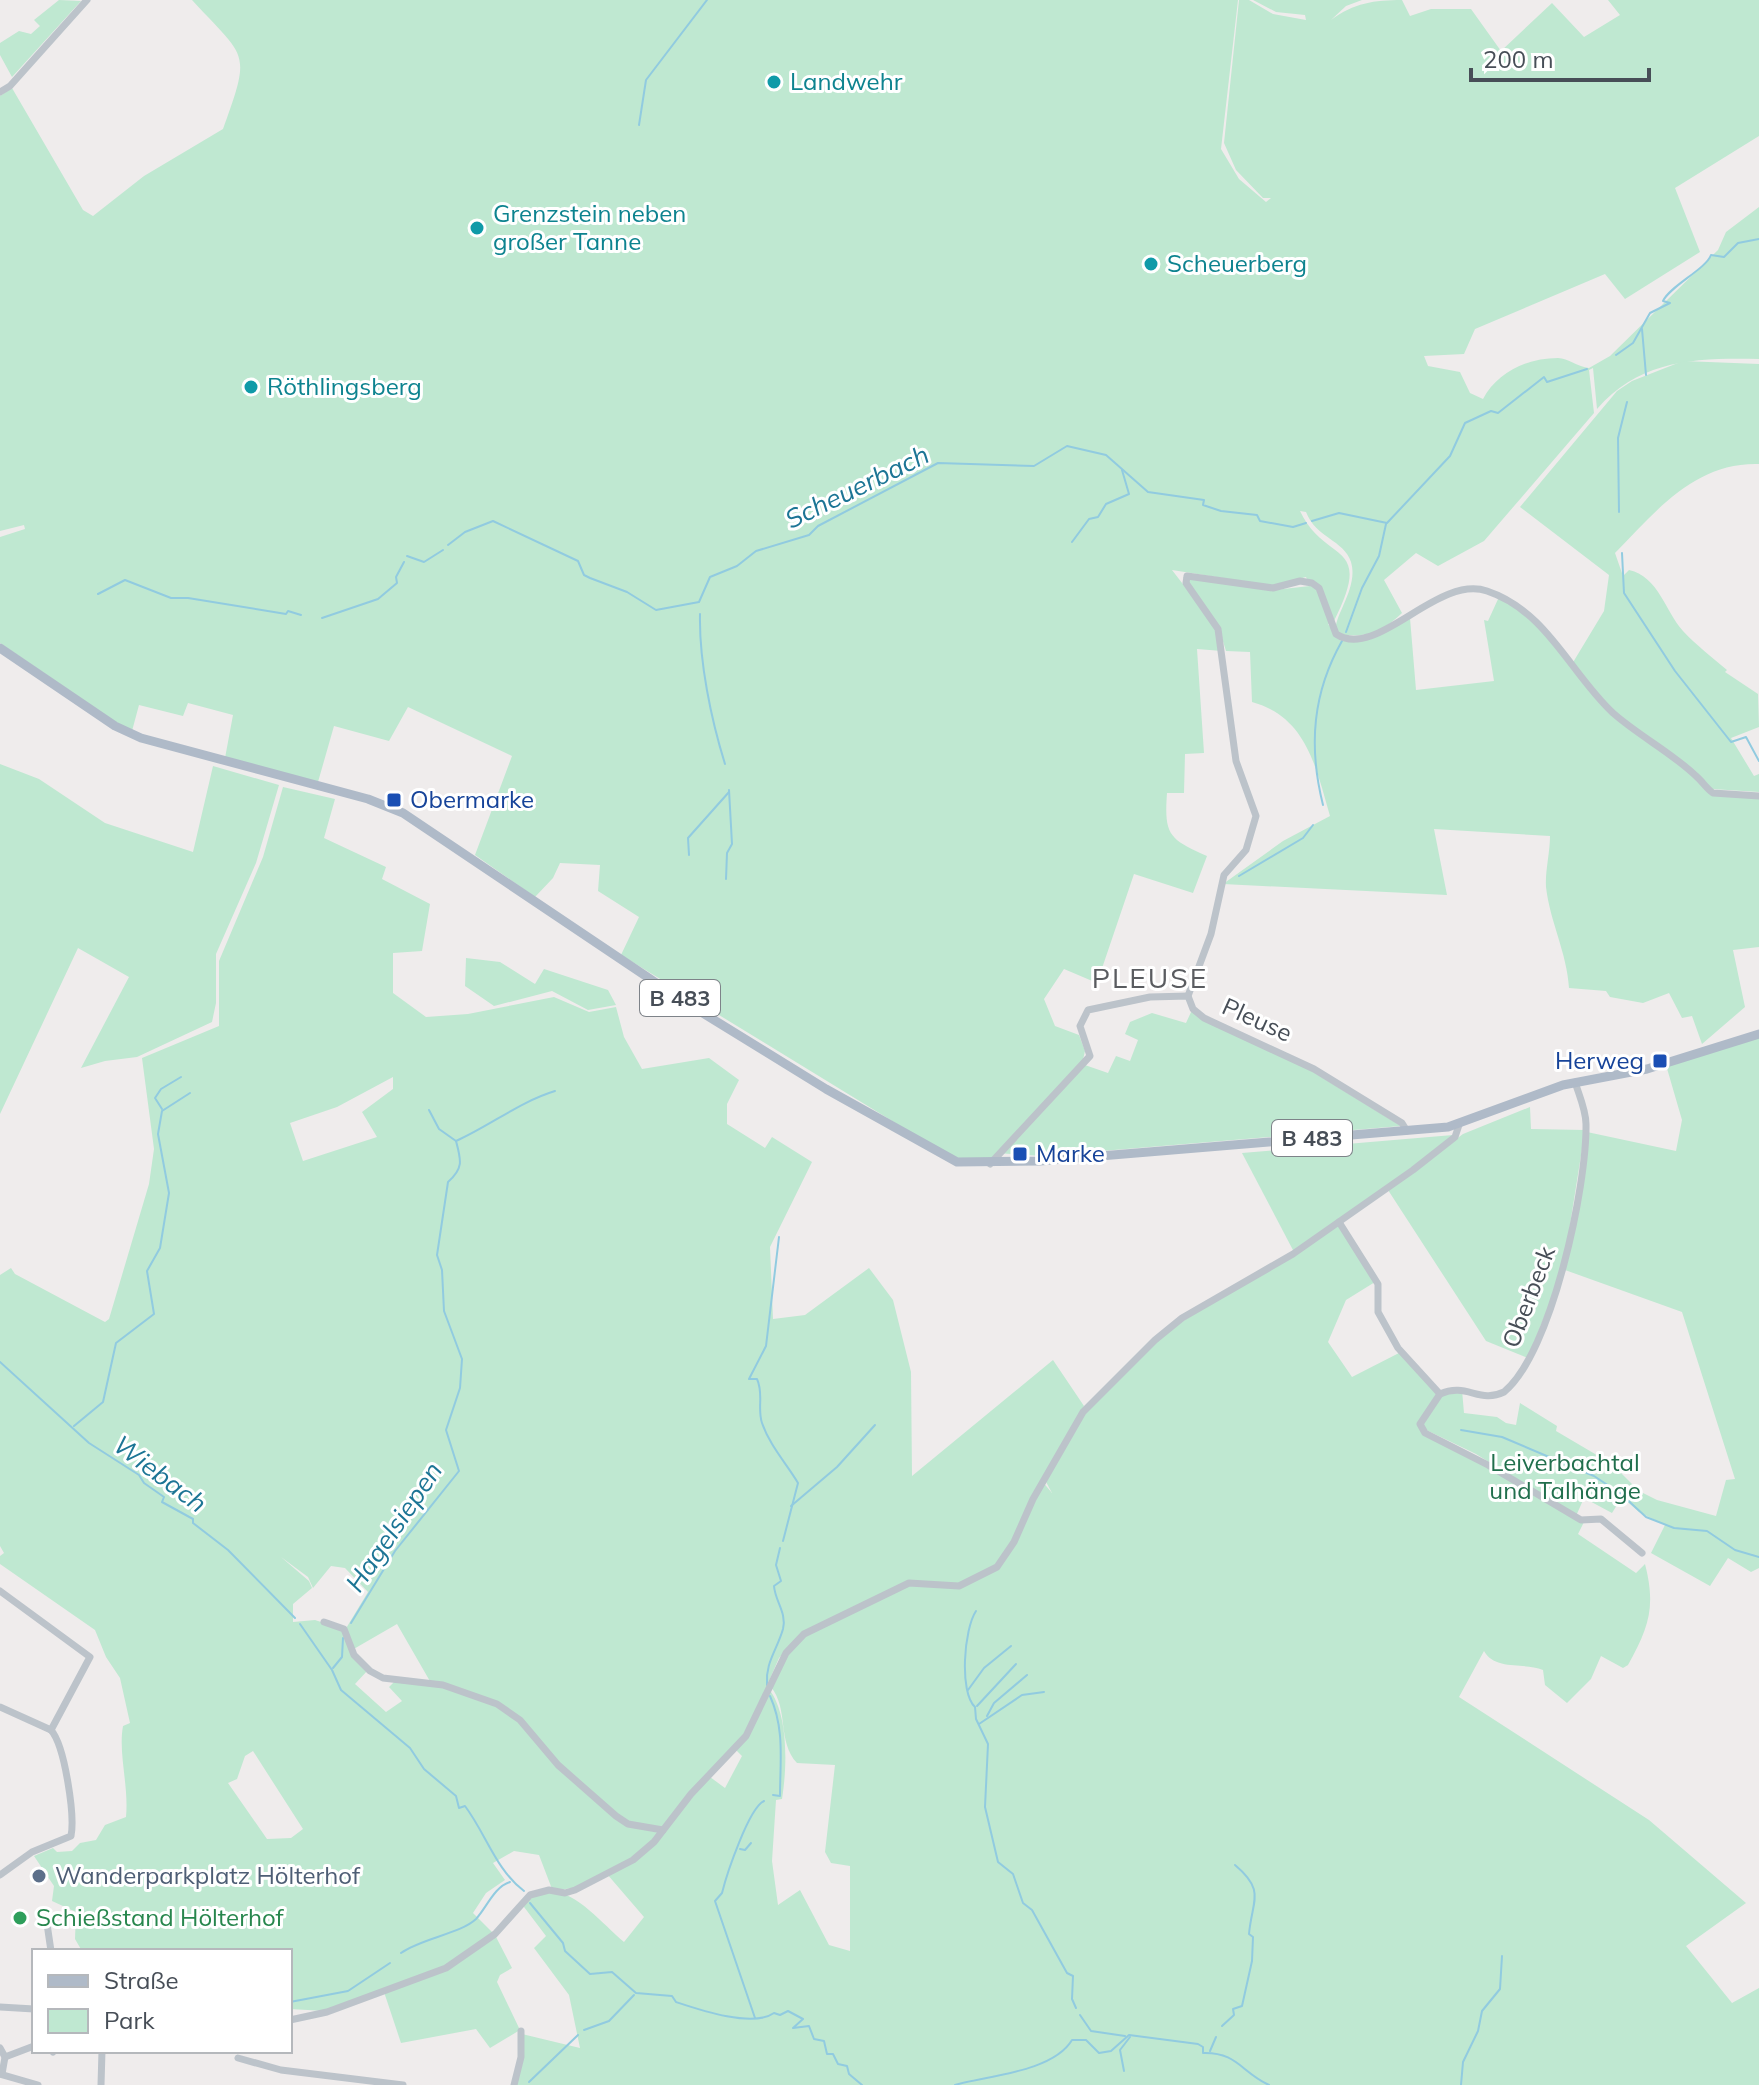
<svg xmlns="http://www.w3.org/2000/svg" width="1759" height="2085" font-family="Mulish,sans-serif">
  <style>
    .green { fill: #bfe8d1; fill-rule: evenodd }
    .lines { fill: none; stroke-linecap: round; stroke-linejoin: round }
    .stream { stroke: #91cbe0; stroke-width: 2 }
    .minor { stroke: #bcc3ca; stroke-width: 7 }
    .major { stroke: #afbac8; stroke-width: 9 }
    .culture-dot { fill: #0f9aa8; stroke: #fff; stroke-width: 3 }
    .transit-dot { fill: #1a4fb4; stroke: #fff; stroke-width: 3 }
    .service-dot { fill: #5c6f8a; stroke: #fff; stroke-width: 3 }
    .leisure-dot { fill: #2e9e5b; stroke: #fff; stroke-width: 3 }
    .labels { text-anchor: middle; stroke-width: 6; stroke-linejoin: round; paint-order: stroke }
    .shield { fill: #fff; stroke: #7e8389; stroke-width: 2 }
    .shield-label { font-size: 22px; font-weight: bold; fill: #474e57 }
    .culture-label { font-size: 24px; fill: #0d838f; stroke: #fff; text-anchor: start }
    .transit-label { font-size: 24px; fill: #164399; stroke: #fff; text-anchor: start }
    .street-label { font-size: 24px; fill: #474e57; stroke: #fff }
    .park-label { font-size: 24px; fill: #216f4d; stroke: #fff }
    .service-label { font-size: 24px; fill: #4e5e75; stroke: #fff; text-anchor: start }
    .leisure-label { font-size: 24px; fill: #27864d; stroke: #fff; text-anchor: start }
    .water-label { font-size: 26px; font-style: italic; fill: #1c7595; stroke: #fff }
    .quarter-label { font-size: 28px; letter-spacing: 2px; fill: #5a5c60; stroke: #fff }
  </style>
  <rect width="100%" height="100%" fill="#efecec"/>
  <g class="green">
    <path d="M59,0L81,1L12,77L0,55V43L19,31L31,34L40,26L34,20Z"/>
    <path d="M192,0H1238L1221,149L1239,179L1266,202L1271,198H1263L1236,170L1224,143L1239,0H1249L1273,14L1306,20L1305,15L1276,12L1253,0H1362L1346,6L1331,20C1354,3 1374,0 1402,0L1410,16L1431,9H1471L1501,51L1552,3L1584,37L1620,15L1608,0H1759V136L1675,188L1700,252L1625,299L1605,274L1475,329L1464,354L1424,356L1428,366L1460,372L1470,393L1483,399C1497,373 1526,358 1558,358C1568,358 1578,367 1589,368L1610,356L1718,250L1726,232L1759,207V359C1696,358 1641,359 1597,409L1593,368L1589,370L1594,413L1484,541L1438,566L1416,553L1384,580L1402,613C1383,632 1363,640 1336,633C1332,617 1359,589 1351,562C1344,540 1316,538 1306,512L1300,511C1325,565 1376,539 1333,623L1328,624C1352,659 1381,633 1410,618L1416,690L1494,681L1484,620L1488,621L1499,597L1537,621L1611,712L1685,766L1711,792L1759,793V947L1733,950L1745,1007L1702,1044L1692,1016L1682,1018L1669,993L1643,1003L1610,997L1606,991L1569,988C1567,953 1550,922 1546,887C1545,871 1550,853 1550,836L1434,829L1447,895L1223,884L1283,841L1330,816C1316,768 1307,717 1252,702L1250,652L1226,651L1218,625L1183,577L1274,590L1310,586L1306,577L1273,586L1172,570L1216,627L1222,651L1197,649L1204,753L1185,754L1184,793H1167C1164,835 1169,839 1207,856L1193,893L1134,874L1097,983L1064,969L1044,999L1055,1026L1079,1035L1085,1051L1082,1064L1108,1073L1116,1056L1130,1061L1138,1040L1125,1034L1130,1022L1152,1013L1186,1023L1192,1010L1287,1056L1401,1126L1042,1156L997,1153L989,1160L958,1158L933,1146L621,955L639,917L598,891L600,865L560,863L553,878L535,897L475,855L512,756L408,707L389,741L334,726L318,782L225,758L233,715L188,703L183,716L139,705L132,731L116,722L0,643V537L25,529L24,525L0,531V96L12,88L83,210L93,216L144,176L223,129C252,49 246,59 192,0Z"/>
    <path d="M1683,361L1759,364V464C1695,462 1656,511 1615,553L1623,576L1629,570C1659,577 1665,611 1683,631C1696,645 1712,657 1727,670L1725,672L1758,694L1759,727L1731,738L1754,776L1759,774V792L1712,789L1611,710L1572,664L1604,611L1609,575L1520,507L1617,391L1632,381Z"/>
    <path d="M0,764L39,779L105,823L193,852L213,766L279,785L256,863L216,954V1003L212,1022L137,1057L105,1061L81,1068L129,977L78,948L0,1114Z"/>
    <path d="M283,787L335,799L324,838L386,867L382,879L430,904L422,951L393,953V993L426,1017L468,1014L554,997L589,1012L616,1007L624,1037L642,1069L709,1058L739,1080L727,1104V1124L765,1148L772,1137L812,1162L770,1247L773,1319L805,1315L869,1268L893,1300L911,1372L912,1476L1053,1360L1084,1406L1042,1481L1052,1493L1045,1480L1086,1408L1170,1329L1339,1225L1375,1282L1346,1300L1328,1342L1352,1377L1399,1353L1438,1391L1420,1424C1438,1407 1434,1393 1462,1390L1464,1413L1497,1417L1506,1423L1516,1425L1520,1403L1557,1426L1556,1431L1612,1464L1639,1491L1657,1500L1716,1516L1726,1480L1735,1479L1682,1312L1565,1270L1575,1225L1587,1132L1676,1151L1682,1120L1666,1065L1759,1035V1568L1751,1572L1728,1558L1710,1586L1651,1553L1665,1525L1639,1512L1622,1497L1612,1513L1584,1498L1576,1516L1476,1454L1420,1427L1424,1433L1488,1466L1584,1522L1578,1534L1636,1573L1645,1564C1656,1607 1649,1627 1628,1665L1623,1668L1601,1656L1591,1679L1567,1703L1545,1685L1543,1670C1524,1662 1495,1671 1484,1651L1459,1697L1649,1820L1746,1903L1686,1946L1732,2003L1759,1988V2085H516L522,2058V2034L580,2048L569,1995L534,1948L546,1936L521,1903C560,1868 596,1919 624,1942L644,1917L607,1874L643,1854L710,1777L725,1788L742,1756L736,1750L747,1736L769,1689C789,1715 787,1768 782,1799L776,1800L772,1861L778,1905L800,1890L829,1945L850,1951V1866L831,1863L825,1852L835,1765L797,1763C777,1742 789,1709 771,1687L783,1661L805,1635L909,1584L953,1587L972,1580L953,1585L905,1582L803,1633L779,1658L745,1736L690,1793L663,1829L628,1823L578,1782L627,1824L661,1831C640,1858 587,1894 552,1889L539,1855L514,1851L493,1863L505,1880L486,1893L473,1913L495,1935L512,1968L500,1975L497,1982L520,2030L490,2048L476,2029L401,2043L384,1992L419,1978L325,2011L290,2009V1951H82L75,1939L76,1912L52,1901L54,1886L34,1856L53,1848L57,1852L72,1851L80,1843L96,1840L105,1825L126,1817C129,1786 118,1753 123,1726L130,1723L120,1678L106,1657L95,1630L0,1564V1556L4,1553L0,1546V1275L11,1268L15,1274L105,1322L109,1319L149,1184L154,1149L142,1058L219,1026V961L263,857ZM393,1077V1089L362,1112L377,1137L303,1161L290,1123L337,1107ZM281,1557L308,1577L313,1588L331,1566L345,1568L368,1592L345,1630L315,1620L293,1622V1604L312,1588L309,1581ZM397,1624L431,1683L395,1681L389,1687L402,1701L386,1712L355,1684L368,1670L352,1650ZM253,1751L303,1829L291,1838L267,1839L228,1783L237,1779L245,1756Z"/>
    <path d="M466,958L500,962L535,984L544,969L608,990L616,1005L588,1010L552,991L494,1006L465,986Z"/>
    <path d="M1530,1107L1531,1129L1585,1130L1563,1269L1528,1358L1486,1341L1388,1190L1463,1134Z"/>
    <path d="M1453,1135L1433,1154L1294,1252L1242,1153Z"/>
  </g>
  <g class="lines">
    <g class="stream">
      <path d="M639,125L646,80L707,0"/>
      <path d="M1642,329L1646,375"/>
      <path d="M1616,355L1633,343L1650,313L1670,303L1663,301C1670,286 1706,269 1711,255L1724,257L1738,243L1759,239"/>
      <path d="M1619,512L1618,438L1627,402"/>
      <path d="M1312,521L1339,513L1387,523L1450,456L1465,423L1491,411L1498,413L1544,377L1547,382L1587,369"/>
      <path d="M1072,542L1089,519L1098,517L1106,504L1129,494L1122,470"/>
      <path d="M448,545L465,532L493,521L578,561L584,575L590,578L627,592L656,610L699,602L710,577L737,566L756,551L809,535L818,526L938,463L1034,466L1067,446L1106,455L1148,492L1204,500L1203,505L1221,511L1257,515L1260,521L1293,527L1306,523"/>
      <path d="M1622,553L1624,593L1675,671L1731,742L1746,737L1759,761"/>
      <path d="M407,556L424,562L443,550"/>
      <path d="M98,594L125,580L171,598H188L286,614L288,611L301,615"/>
      <path d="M700,614C699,661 711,719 725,764"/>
      <path d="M322,618L378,599L397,583L396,577L404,562"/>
      <path d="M1346,632L1362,588L1379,556L1386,524"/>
      <path d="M1323,805C1308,745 1313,692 1342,641"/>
      <path d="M689,855L688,838L729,792"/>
      <path d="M1239,876L1303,838L1313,825"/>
      <path d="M726,879L727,853L732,844L729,790"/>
      <path d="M162,1109L155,1098L161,1089L181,1077"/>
      <path d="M429,1110L439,1129L456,1141"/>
      <path d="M779,1237L766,1346L749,1379H757C764,1394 757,1408 762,1423C770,1446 786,1463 798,1483L783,1541"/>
      <path d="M0,1362L89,1443L139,1475L144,1483L164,1497L162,1502L193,1519V1523L228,1550L295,1618"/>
      <path d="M74,1426L103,1402L116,1343L154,1314L147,1271L160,1248L169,1193L158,1134L162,1111L190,1093"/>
      <path d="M1461,1430L1502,1437L1594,1476L1621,1494L1646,1517L1674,1528L1707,1531L1735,1550L1759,1557"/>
      <path d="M791,1506L837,1467L875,1425"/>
      <path d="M976,1611C964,1629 959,1692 975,1707L976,1719L988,1744L985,1807L998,1862L1013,1874L1023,1903L1032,1910L1067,1973L1073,1976L1072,1999L1076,2008"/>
      <path d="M351,1623L395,1551L459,1471L446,1430L460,1388L462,1359L444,1311L442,1270L437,1255L448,1182C464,1168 461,1160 456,1141C490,1126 519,1102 555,1091"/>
      <path d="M300,1624L332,1670L341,1690L410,1748L424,1769L456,1796L459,1808L465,1806C486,1834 496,1870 524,1891"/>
      <path d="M333,1668L342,1657L343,1638"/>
      <path d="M767,1685C765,1663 777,1650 783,1629C787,1613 775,1601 774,1586L781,1581L776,1565L780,1548"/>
      <path d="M968,1690L984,1668L1011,1646"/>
      <path d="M770,1696C785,1729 780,1762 780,1796L773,1795"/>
      <path d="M977,1706L1016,1664"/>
      <path d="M987,1716L994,1703L1027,1675"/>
      <path d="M979,1724L1022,1695L1044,1692"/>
      <path d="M740,1849L745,1850L751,1843"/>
      <path d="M530,1903L563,1943L565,1951L590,1974L612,1972L636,1993L672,1996L676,2002C700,2010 753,2028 774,2013L780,2015L788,2011L803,2019L793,2028L809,2026L814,2039L824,2041L827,2054H833L838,2064L847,2066L849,2074L862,2085"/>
      <path d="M401,1953C422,1938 460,1934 476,1919C487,1907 494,1887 510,1882"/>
      <path d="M290,2002L348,1991L390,1963"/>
      <path d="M1080,2015L1091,2031L1125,2036"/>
      <path d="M755,2018L715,1901L722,1893C727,1873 749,1808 764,1801"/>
      <path d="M1222,2026L1234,2015L1233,2009L1242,2006L1252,1961L1253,1937L1249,1934C1252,1900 1266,1891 1235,1865"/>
      <path d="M584,2030L609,2021L634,1995"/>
      <path d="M1210,2051L1216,2037"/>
      <path d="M1124,2071L1120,2050L1130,2037"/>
      <path d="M529,2082L578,2035"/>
      <path d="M955,2085C986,2076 1053,2072 1072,2040H1086L1099,2053L1111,2051L1129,2035L1198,2044L1203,2047V2053C1237,2052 1241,2072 1269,2085"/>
      <path d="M1461,2085L1463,2062L1478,2031L1482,2011L1500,1989L1502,1956"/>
    </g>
    <g class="minor">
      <path d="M0,92L10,86L87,0"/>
      <path d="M1188,996L1211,934L1224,875L1246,850L1256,816L1236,761L1218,629L1186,583L1187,576L1273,588L1300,581L1312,583L1319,588L1336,634C1377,661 1437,574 1487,591C1547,611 1570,673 1613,713C1639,736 1671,752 1696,776C1702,781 1706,788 1713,793L1759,796"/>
      <path d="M990,1164L1090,1056L1080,1026L1088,1010L1150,997L1188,996L1193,1009L1204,1018L1314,1069L1402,1123L1407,1131"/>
      <path d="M1339,1222L1378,1284V1312L1398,1348L1440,1394C1467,1382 1479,1404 1504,1392C1552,1353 1587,1185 1586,1124C1586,1110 1579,1095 1575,1082"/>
      <path d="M1440,1394L1420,1424L1425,1433L1488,1465L1581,1520L1601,1519L1642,1553"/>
      <path d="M0,1591L90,1657L51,1730"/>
      <path d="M324,1622L344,1629L354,1655L370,1671L383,1678L443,1685L497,1704L520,1720L558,1765L616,1816L628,1824L663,1830"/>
      <path d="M0,1707L51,1730"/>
      <path d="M0,1875L32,1852L71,1836C75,1816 65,1746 51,1730"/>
      <path d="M46,1917L51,1951"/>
      <path d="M0,2007L34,2009"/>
      <path d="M290,2020L327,2012L446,1968L495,1934L530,1895L549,1890L565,1893L575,1890L633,1860L654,1842L691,1794L746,1736L786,1653L804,1634L909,1583L959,1586L997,1567L1014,1542L1033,1499L1083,1412L1155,1340L1182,1318L1293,1254L1413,1170L1455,1137L1459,1125"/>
      <path d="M0,2048L5,2057L2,2074"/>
      <path d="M52,2051L53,2052"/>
      <path d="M5,2057L34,2046"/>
      <path d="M238,2058L281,2070L403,2085"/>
      <path d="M0,2074L38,2085"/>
      <path d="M101,2085L102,2051"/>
      <path d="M514,2085L521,2057V2031"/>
    </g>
    <path class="major" d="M0,648L115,726L141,738L368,799L403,813L680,999L826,1089L957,1162L1040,1161L1448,1127L1563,1085L1647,1069L1759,1034"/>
  </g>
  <g class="culture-dot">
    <circle cx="774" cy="82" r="8"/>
    <circle cx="477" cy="228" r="8"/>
    <circle cx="1151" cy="264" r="8"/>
    <circle cx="251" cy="387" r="8"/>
  </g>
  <g class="transit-dot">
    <rect x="386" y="792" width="16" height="16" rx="4"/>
    <rect x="1652" y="1053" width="16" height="16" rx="4"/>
    <rect x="1012" y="1146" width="16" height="16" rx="4"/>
  </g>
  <circle class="service-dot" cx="39" cy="1876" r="8"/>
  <circle class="leisure-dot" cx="20" cy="1918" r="8"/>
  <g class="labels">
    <g class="shield">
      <rect x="640" y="980" width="80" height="36" rx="6"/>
      <rect x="1272" y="1120" width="80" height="36" rx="6"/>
    </g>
    <g class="shield-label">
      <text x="680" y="1006">B 483</text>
      <text x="1312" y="1146">B 483</text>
    </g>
    <g class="culture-label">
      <text x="790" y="90">Landwehr</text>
      <text x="493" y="222">Grenzstein neben<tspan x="493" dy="28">großer Tanne</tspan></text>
      <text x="1167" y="272">Scheuerberg</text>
      <text x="267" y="395">Röthlingsberg</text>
    </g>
    <g class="transit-label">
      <text x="410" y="808">Obermarke</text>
      <text x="1644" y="1069" text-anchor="end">Herweg</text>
      <text x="1036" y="1162">Marke</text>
    </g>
    <g class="street-label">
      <text transform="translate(1257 1020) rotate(24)" y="8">Pleuse</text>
      <text transform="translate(1529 1297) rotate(-69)" y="8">Oberbeck</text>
    </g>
    <g class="park-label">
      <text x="1565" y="1471">Leiverbachtal<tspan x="1565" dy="28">und Talhänge</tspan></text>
    </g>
    <g class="service-label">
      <text x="55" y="1884">Wanderparkplatz Hölterhof</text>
    </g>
    <g class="leisure-label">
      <text x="36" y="1926">Schießstand Hölterhof</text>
    </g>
    <g class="water-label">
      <text transform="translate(857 487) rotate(-26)" y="9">Scheuerbach</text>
      <text transform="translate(160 1474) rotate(37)" y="9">Wiebach</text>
      <text transform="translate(394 1527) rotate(-56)" y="9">Hagelsiepen</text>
    </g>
    <g class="quarter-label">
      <text x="1150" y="988">PLEUSE</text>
    </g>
  </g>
  <rect x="32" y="1949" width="260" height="104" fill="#ffffff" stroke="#b5b8bc" stroke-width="2"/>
  <rect x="48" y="1975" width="40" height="12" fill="#afbac8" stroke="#b5b8bc" stroke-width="2"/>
  <text x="104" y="1989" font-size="24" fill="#474e57">Straße</text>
  <rect x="48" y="2009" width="40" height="24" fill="#bfe8d1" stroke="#b5b8bc" stroke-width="2"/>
  <text x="104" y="2029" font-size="24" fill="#474e57">Park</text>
  <path d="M1471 68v12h178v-12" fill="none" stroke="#474e57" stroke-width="4"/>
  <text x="1483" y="68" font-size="24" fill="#474e57" stroke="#ffffff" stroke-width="6" paint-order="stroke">200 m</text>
</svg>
